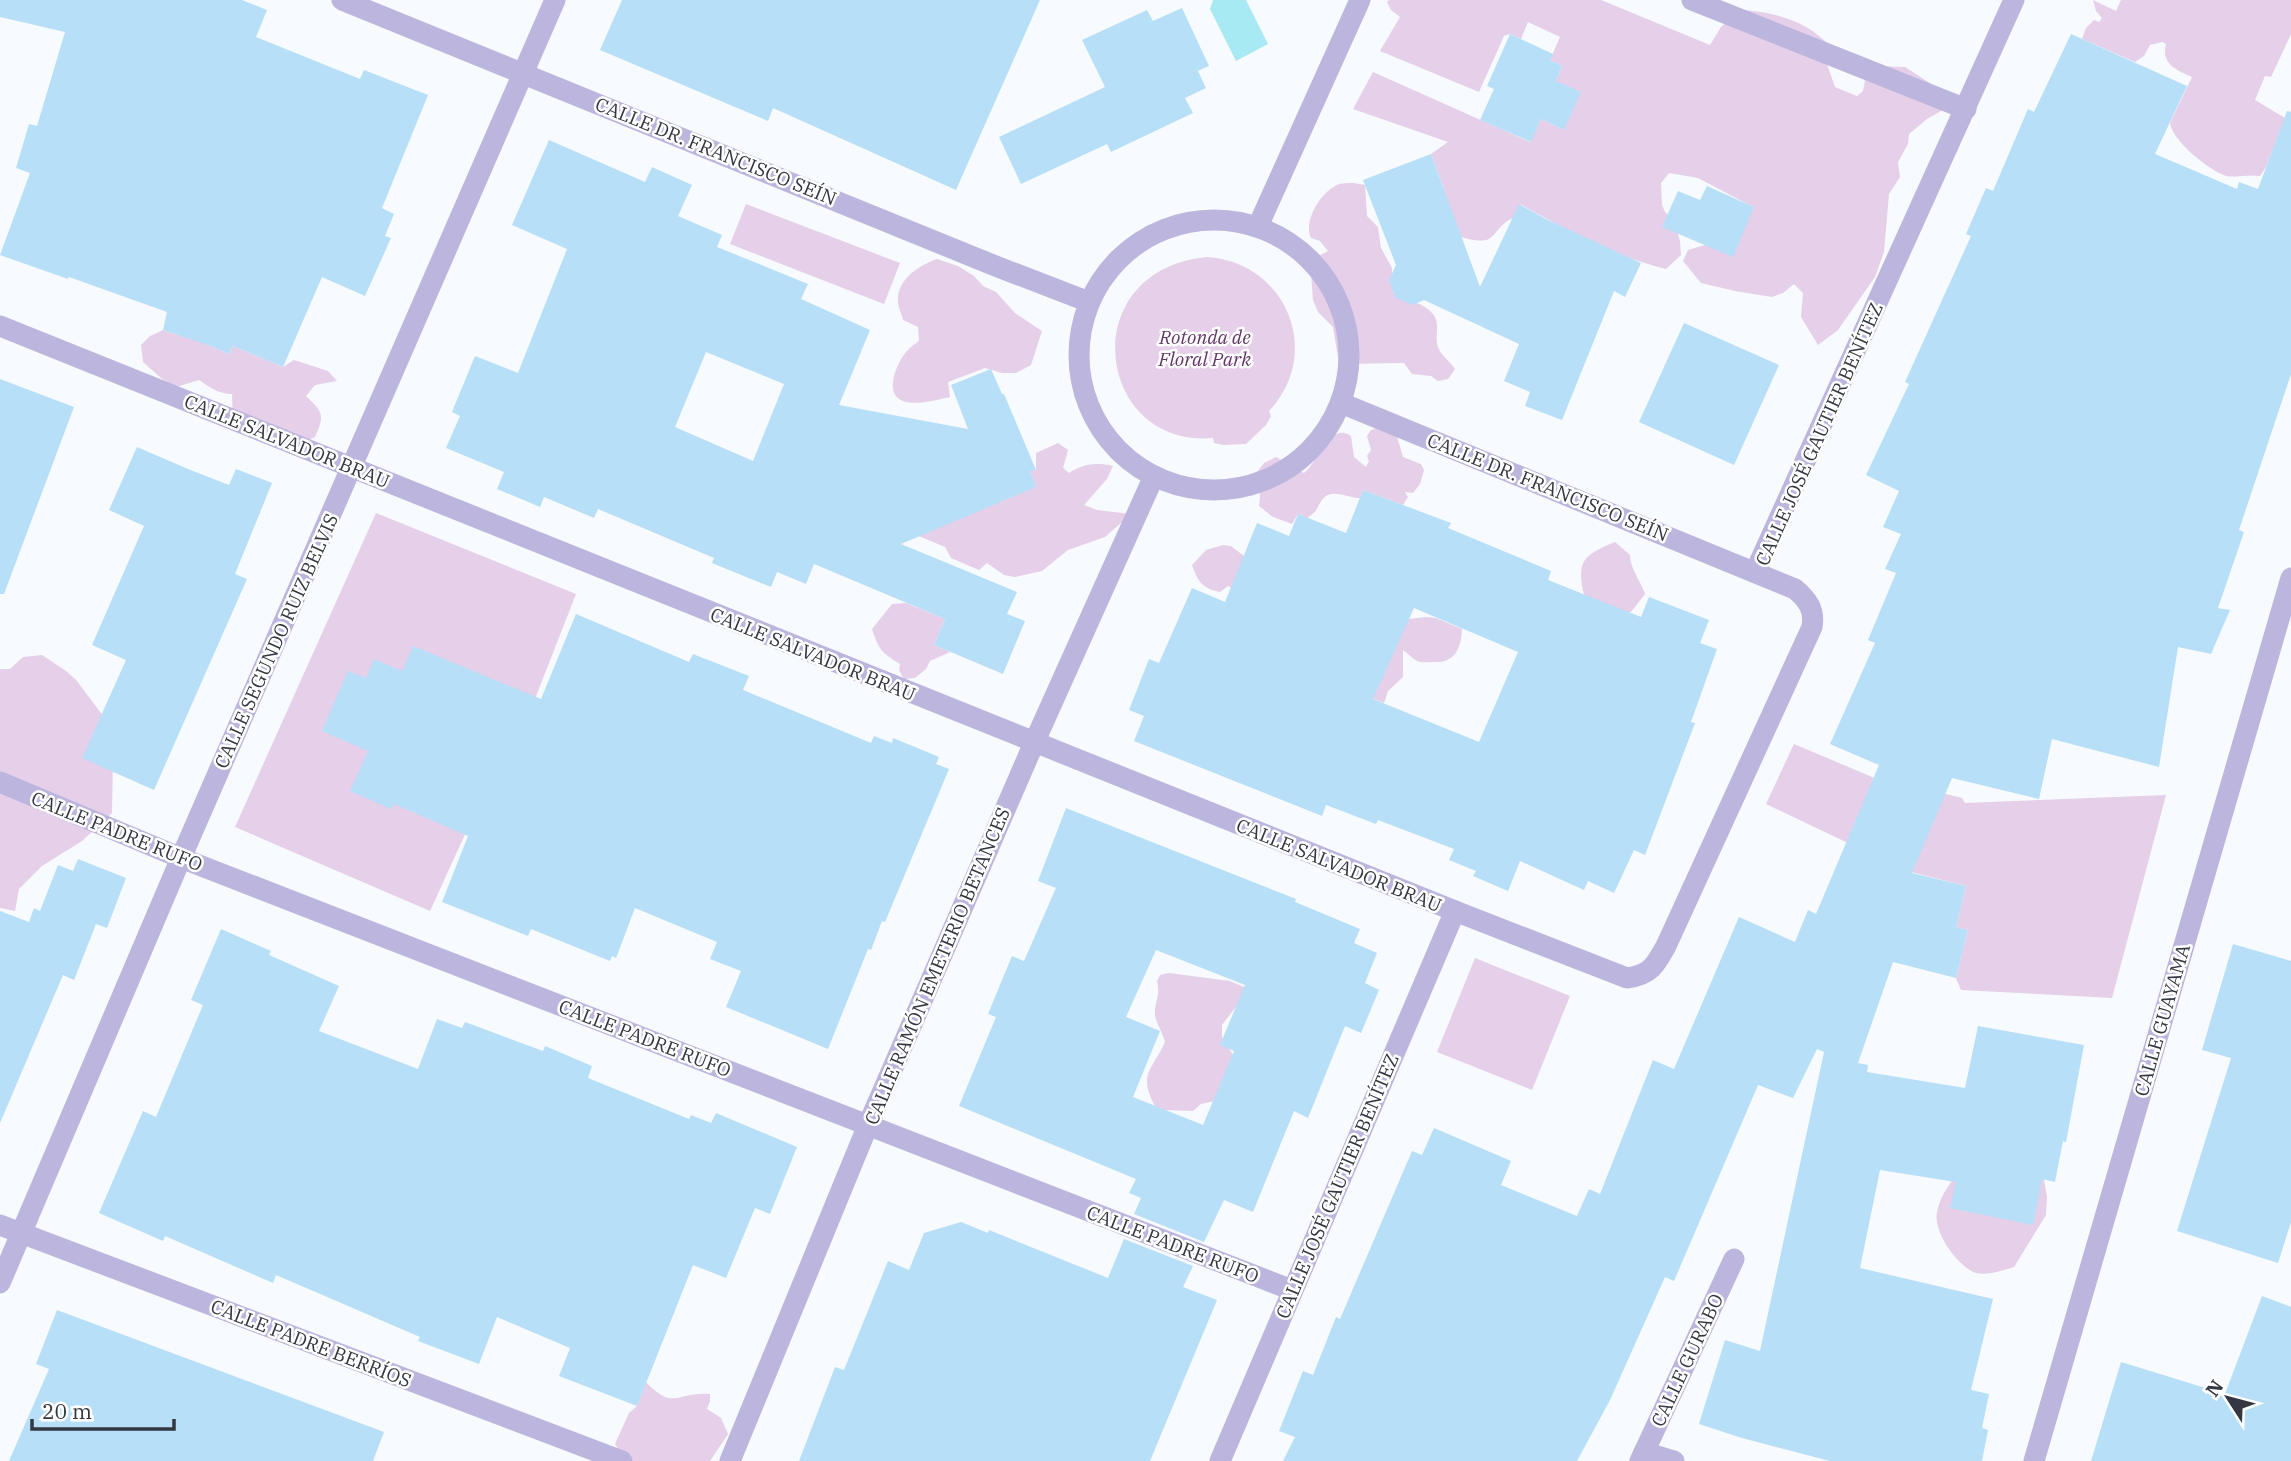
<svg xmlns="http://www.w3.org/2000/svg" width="2291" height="1461" font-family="'IBM Plex Serif',serif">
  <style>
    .green { fill: #e5cfe9 }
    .water { fill: #a7eaf4 }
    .building { fill: #b7dff8; fill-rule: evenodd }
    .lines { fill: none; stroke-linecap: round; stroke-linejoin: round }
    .street { stroke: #bcb5de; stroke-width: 21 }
    .labels { text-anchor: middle; stroke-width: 5; stroke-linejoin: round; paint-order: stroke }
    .street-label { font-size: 19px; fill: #323742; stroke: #fff }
    .park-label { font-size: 19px; font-style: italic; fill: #63376a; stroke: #fff }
  </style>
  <rect width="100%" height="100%" fill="#f7faff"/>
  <g class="green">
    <path d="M1389,0H1601L1710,45L1721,27L1741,10C1775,12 1807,21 1830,46L1827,64L1835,87L1857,96L1863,91L1865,80L1874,66L1905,67L1936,87L1941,111L1927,119L1909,134L1908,144L1898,162L1900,177L1889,194L1884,252L1875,277L1838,330L1818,345L1801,317L1803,293L1794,284L1783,293L1772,297L1735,291L1701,283L1683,261L1688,250L1705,245L1753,207L1698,178L1669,173L1661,183L1662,205L1665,212L1674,221L1680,241L1681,255L1666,269C1618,258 1563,228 1520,204L1519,215C1484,229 1505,250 1457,236L1443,186L1431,154L1448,142L1353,109L1373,72L1530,142L1541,119L1564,130L1556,81L1562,66L1550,60L1560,37L1528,22L1521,39L1510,34L1504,36L1479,92L1380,51L1400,17L1391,10L1387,2Z"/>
    <path d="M2093,0L2116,11L2121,0H2291V34L2271,77L2265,76L2255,100L2285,118L2266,167L2260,176C2248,174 2236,178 2226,176C2209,170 2173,142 2170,123L2192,77C2176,70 2161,64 2166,44L2162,42L2150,45L2144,56L2135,62L2082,39L2086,28L2094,20L2099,22L2102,18L2096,11Z"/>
    <path d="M1354,183L1365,185L1367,216L1378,227L1381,248L1392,268L1393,293C1406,300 1423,302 1433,314C1441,324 1434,336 1438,347C1440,354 1450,362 1455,369L1448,379L1438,381L1431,376L1412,374L1404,363L1339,364L1333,327L1318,312L1313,300L1311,274L1315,258L1328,251L1320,241L1311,238C1303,222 1320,193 1337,185C1341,183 1349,183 1354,183Z"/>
    <path d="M746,204L900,263L884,304L730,244Z"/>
    <path d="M1207,257C1286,262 1324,353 1269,411L1271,416L1266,425L1246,444L1223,445L1214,443L1213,438C1095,448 1073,270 1207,257Z"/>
    <path d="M937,259L958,266L974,276L983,286L996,292L1015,313L1042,331L1031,365L1016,373H1002L985,368L948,382L950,397C928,402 885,414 894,376C899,360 905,350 919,341L918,327L903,320C902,315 899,309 898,303C896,280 918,266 937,259Z"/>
    <path d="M163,330L178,335H185L229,354L233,346L283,367L294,360L328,371L337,381L315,385L306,396C323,412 325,415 315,437L291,448L233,424L232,394C219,394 209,387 199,380L176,387L162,379L143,362L141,345L150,336Z"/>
    <path d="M1380,427L1395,430L1403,457L1421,464L1424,470L1420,484L1413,493L1405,492L1408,497L1403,505L1363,490L1360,498C1348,498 1331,487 1322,500C1315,510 1319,510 1307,518L1298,514L1292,524L1273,517L1259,506L1260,497L1257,472L1264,463L1276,457L1304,473C1318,463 1330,421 1351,436L1354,457L1366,467L1369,461L1367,456L1371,450L1367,436L1371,430Z"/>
    <path d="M1058,443L1068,450L1063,468L1069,473C1083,464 1096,462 1113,466L1107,479L1084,505L1097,510L1131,514L1105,537L1068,550L1042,571L1015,577L1004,575L987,563L979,570L951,558L945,547L885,522L989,476L1000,502L1035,487L1030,471L1036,470V453Z"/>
    <path d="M376,513L576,594L513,755L494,771L430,911L235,827Z"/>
    <path d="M1615,542L1630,555C1630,569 1641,581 1645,594L1631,612L1620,617L1584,595C1576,560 1584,555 1615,542Z"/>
    <path d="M1223,545L1231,546L1244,556L1242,594L1228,586L1220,592C1201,588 1198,581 1192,565L1206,550Z"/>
    <path d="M906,603L945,619L934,645L950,652L930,661L926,669L915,678L904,679L899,670L900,664C881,652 879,650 872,629L892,604Z"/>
    <path d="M1426,617L1436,618L1462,629C1461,649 1455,663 1434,662C1429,662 1421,663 1417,661C1412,658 1407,653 1403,650V677L1388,691L1384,703L1363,695L1409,619Z"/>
    <path d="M42,655L66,671L76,680L110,725L113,757L112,813L82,841L42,866L19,889L15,911L0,908V669H10L23,657Z"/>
    <path d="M1794,744L1910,793H1942L1962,798L1965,803L2166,795L2112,998L1961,990L1956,978L1968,930L1956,927L1966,886L1907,871L1766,804Z"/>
    <path d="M1475,958L1570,996L1532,1090L1437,1052Z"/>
    <path d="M1169,973L1230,981L1246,988L1250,1002L1235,1008L1222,1025V1037L1233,1055L1215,1101L1201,1104L1193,1111L1164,1110L1156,1108C1137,1074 1152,1071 1165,1042C1163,1033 1156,1023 1155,1015C1154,1001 1161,997 1157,981L1160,975Z"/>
    <path d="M1963,1164L2043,1174L2047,1197L2046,1215L2014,1267C2004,1270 1986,1276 1976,1273C1957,1266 1933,1232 1937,1212C1940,1194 1954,1179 1963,1164Z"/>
    <path d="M646,1382C674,1412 677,1391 710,1394V1401L707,1409L721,1418L728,1434L710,1461H626L615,1444L629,1413L637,1406Z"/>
  </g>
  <path class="water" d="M1213,0H1246L1268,44L1236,61L1210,9Z"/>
  <g class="building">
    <path d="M0,0H242L267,10L256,37L360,79L364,70L428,95L382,208L394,214L385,236L391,238L365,296L322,277L283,367L233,346L229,354L208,345L163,330L167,312L69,277L68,279L0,255L30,173L16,168L29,124L37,126L65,32L0,17Z"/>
    <path d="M622,0H1040L956,190L773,108L768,121L600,50Z"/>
    <path d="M1182,8L1209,66L1198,71L1206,88L1185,98L1193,113L1111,152L1107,144L1021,184L999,137L1105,87L1082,40L1147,10L1153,21Z"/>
    <path d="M1510,34L1553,54L1550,60L1562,66L1556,81L1581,92L1564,130L1541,119L1531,142L1480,120L1494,89L1487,86Z"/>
    <path d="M2071,34L2187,86L2155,154L2237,189L2239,182L2258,189L2287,111L2291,112V374L2239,530L2244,532L2218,608L2230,610L2211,654L2178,647L2159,767L2052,739L2039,799L1952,778L1912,873L1966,886L1956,927L1968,930L1956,978L1893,962L1858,1063L1868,1065L1867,1072L1965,1088L1978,1026L2084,1045L2066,1142L2063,1141L2055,1182L2042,1179L2033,1225L1950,1208L1956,1182L1880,1170L1860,1268L1993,1299L1971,1390L1989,1394L1982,1428L1988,1430L1982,1461H1830L1742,1438L1699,1424L1725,1340L1760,1351L1824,1052L1817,1049L1793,1098L1758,1085L1674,1281L1665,1277L1610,1400L1577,1461H1283L1295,1437L1279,1431L1303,1371L1313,1375L1336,1317L1340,1319L1412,1151L1422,1155L1434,1128L1511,1161L1501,1185L1577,1216L1589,1189L1600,1194L1653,1060L1674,1069L1739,917L1795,942L1808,910L1816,914L1879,765L1830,744L1875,643L1868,640L1896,573L1885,569L1901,534L1883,527L1899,491L1866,475L1909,384L1905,382L1971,236L1966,234L1986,188L1993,191L2028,109L2034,112Z"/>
    <path d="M549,140L645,182L652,167L692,185L678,216L722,235L717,247L808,284L801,299L870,330L839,405L968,429L951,385L991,369L1002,394H1004L1036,470L1030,471L1036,487L901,544L1017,592L1007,614L1025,621L1003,674L934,645L945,619L814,564L806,584L777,572L771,587L712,563L714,558L598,509L594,518L544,497L540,507L497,489L504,472L446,448L460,416L452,412L475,356L518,373L567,249L512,225ZM706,352L784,384L753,461L675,427Z"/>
    <path d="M1431,154L1480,287L1519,204L1546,219L1641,263L1625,297L1614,291L1562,420L1525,406L1530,392L1504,381L1519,344L1424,300L1412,305L1395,297L1389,280L1396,265L1363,180Z"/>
    <path d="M1707,186L1754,207L1733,257L1662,227L1678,191L1700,200Z"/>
    <path d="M1684,323L1779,365L1734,465L1639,422Z"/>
    <path d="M0,379L74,407L4,594H0Z"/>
    <path d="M137,447L188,469L229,485L236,469L272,483L235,574L247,579L154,790L82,758L126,660L92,645L144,526L109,510Z"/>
    <path d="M1363,490L1451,523L1448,528L1551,571L1548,580L1641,617L1649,597L1709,620L1700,643L1717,649L1691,722L1695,723L1645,855L1634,850L1614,893L1588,881L1584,890L1520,861L1508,891L1473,876L1476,871L1449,860L1454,849L1378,820L1376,824L1326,805L1322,816L1134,741L1144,716L1129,710L1149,659L1159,663L1192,588L1225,602L1257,523L1289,536L1298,514L1346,533ZM1414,608L1518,652L1479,742L1373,699Z"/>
    <path d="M576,614L689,662L693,654L749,676L743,690L871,743L874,736L892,743L893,738L939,757L936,764L949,769L885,922L882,921L871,950L868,949L828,1049L726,1007L741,971L710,959L717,942L635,908L616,958L612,956L610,961L531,929L528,936L442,902L468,836L394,804L391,809L350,791L368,751L322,731L348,671L366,678L374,659L402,671L413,646L541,699Z"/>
    <path d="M1066,808L1296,899L1295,902L1360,929L1354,943L1377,953L1365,983L1379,990L1361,1033L1345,1026L1308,1118L1294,1111L1253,1212L1224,1200L1204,1242L1134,1214L1141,1198L1129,1193L1136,1179L959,1106L996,1017L988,1014L1012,956L1024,961L1056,888L1038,881ZM1156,950L1245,985L1220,1045L1234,1051L1203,1125L1133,1097L1160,1031L1126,1017Z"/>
    <path d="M78,859L126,878L107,928L96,924L74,980L63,975L0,1123V911L29,922L34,908L40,911L58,865L73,871Z"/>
    <path d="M221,929L271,951L269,955L339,986L319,1031L418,1069L437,1019L462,1028L465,1022L543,1051L545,1046L592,1066L588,1078L689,1119L691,1115L711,1123L716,1113L797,1147L770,1214L755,1208L726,1278L693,1265L637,1406L559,1376L570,1348L497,1317L479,1364L418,1341L420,1337L276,1275L273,1283L165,1236L163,1241L99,1213L143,1111L156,1117L203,1005L191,1000Z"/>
    <path d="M2233,944L2291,961V1222L2278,1263L2177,1231L2231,1058L2202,1050Z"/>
    <path d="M961,1222L988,1233L989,1230L1108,1278L1124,1239L1193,1266L1183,1287L1217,1300L1150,1461H799L835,1367L844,1370L888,1261L909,1270L924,1233Z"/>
    <path d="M2262,1296L2291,1307V1461H2091L2121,1362L2225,1394Z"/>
    <path d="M57,1310L384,1432L373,1461H9L49,1369L36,1364Z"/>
  </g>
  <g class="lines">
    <g class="street">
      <path d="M342,0L993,265L1089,302"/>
      <path d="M1692,0L1966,109"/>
      <circle cx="1214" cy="355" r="135"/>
      <path d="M1258,226L1360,0"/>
      <path d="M0,326L1455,911L1627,978C1650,975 1655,966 1666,946L1812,627C1815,610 1808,600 1795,589L1341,403"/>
      <path d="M1755,572L2014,0"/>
      <path d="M0,782L181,858L1292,1290"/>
      <path d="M0,1225L622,1461"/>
      <path d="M0,1283L181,858L555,0"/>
      <path d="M1644,1452L1674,1461"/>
      <path d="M730,1461L868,1125L1034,743L1154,476"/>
      <path d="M1220,1461L1455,911"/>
      <path d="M1640,1461L1734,1259"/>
      <path d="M2034,1461L2291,578"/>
    </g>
  </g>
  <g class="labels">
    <g class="street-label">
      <text transform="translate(716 151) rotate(22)" y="7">CALLE DR. FRANCISCO SEÍN</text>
      <text transform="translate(1819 434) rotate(-66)" y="7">CALLE JOSÉ GAUTIER BENÍTEZ</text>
      <text transform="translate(287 441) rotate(22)" y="7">CALLE SALVADOR BRAU</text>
      <text transform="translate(1548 487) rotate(22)" y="7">CALLE DR. FRANCISCO SEÍN</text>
      <text transform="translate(276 641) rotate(-66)" y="7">CALLE SEGUNDO RUIZ BELVIS</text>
      <text transform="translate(813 654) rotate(22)" y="7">CALLE SALVADOR BRAU</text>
      <text transform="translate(117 831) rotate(22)" y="7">CALLE PADRE RUFO</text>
      <text transform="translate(1339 865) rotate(22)" y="7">CALLE SALVADOR BRAU</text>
      <text transform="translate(937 966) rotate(-67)" y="7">CALLE RAMÓN EMETERIO BETANCES</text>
      <text transform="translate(2162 1020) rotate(-74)" y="7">CALLE GUAYAMA</text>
      <text transform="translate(645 1038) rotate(21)" y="7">CALLE PADRE RUFO</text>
      <text transform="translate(1337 1186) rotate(-67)" y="7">CALLE JOSÉ GAUTIER BENÍTEZ</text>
      <text transform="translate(1173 1244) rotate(21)" y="7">CALLE PADRE RUFO</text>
      <text transform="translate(311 1343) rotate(21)" y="7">CALLE PADRE BERRÍOS</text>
      <text transform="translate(1687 1360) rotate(-65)" y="7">CALLE GURABO</text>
    </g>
    <g class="park-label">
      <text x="1205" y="344">Rotonda de<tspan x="1205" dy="22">Floral Park</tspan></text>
    </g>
  </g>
  <g transform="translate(2228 1398) rotate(306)" stroke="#ffffff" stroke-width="5" paint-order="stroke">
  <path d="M0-5L12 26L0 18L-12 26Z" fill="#323742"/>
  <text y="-10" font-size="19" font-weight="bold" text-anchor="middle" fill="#323742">N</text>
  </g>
  <path d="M32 1419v10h142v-10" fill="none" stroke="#323742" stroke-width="3.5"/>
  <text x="42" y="1419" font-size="21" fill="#323742" stroke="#ffffff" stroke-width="5" paint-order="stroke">20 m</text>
</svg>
